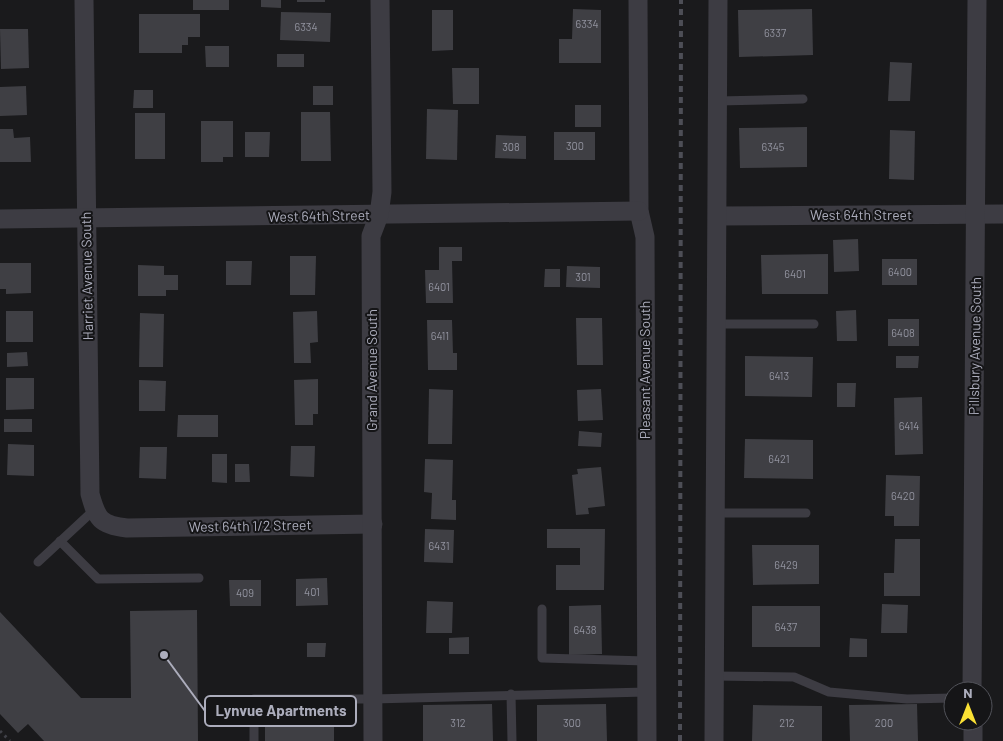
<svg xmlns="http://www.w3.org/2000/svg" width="1003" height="741" font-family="Barlow,sans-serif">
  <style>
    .building { fill: #3f3f44 }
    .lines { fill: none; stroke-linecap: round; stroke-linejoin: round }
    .path { stroke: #404148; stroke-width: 3; stroke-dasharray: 2.5 4; stroke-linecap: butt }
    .service { stroke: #3d3c43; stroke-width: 9 }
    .minor { stroke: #3d3c43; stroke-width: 19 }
    .rail { stroke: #4d4e56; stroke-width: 4; stroke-dasharray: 6 5; stroke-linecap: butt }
    .labels { text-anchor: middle; stroke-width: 4; stroke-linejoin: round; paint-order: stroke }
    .number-label { font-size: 11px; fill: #91929e }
    .street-label { font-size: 14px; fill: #acadbc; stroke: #151517 }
    .leader { fill: none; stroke: #acadbc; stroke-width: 2 }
    .callout-dot { fill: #acadbc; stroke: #151517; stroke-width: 2 }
    .callout { fill: #151517; stroke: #acadbc; stroke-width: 2 }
    .callout-label { font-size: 15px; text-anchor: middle; font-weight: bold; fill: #acadbc }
  </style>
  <rect width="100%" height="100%" fill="#1a1a1c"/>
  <g class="building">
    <rect x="193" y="0" width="36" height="10"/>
    <path d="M261,0H281V8L261,7Z"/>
    <rect x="297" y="0" width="28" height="2"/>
    <path d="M573,9L601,10V63H559V39H572Z"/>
    <path d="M812,9L813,55L739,57L738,10Z"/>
    <path d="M432,10H453V50L432,51Z"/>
    <path d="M281,12L331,13L330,42L280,40Z"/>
    <path d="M139,14H200V37H188V45H182V53H139Z"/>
    <path d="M0,29H28L29,68L1,69Z"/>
    <path d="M205,46H229V67H206Z"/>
    <rect x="277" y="54" width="27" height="13"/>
    <path d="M890,62L912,63L910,101H888Z"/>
    <path d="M452,68H479V104H453Z"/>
    <path d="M26,86L27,115L0,116V87Z"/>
    <rect x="313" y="86" width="20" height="19"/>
    <path d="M134,90H153V108H133Z"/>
    <rect x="575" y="105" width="26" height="22"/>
    <path d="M427,109L458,110L457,160L426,159Z"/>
    <path d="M301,112H330L331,161H301Z"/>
    <rect x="135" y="113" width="30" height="46"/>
    <path d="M201,121H233V157H223V162H201Z"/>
    <path d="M807,127V167L740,168L739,128Z"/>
    <path d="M0,129H13L14,138L30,137L31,162H0Z"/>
    <path d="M890,130L915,131L914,180L889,179Z"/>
    <path d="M245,132H270L269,157H245Z"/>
    <rect x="554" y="132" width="41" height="28"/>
    <path d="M496,135L526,136V159L495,158Z"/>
    <path d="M858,239L859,271L834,272L833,240Z"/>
    <path d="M439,247H462V261H452L453,303H426L425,270H439Z"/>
    <path d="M828,254V294H762L761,255Z"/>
    <path d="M290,256H316L315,295H290Z"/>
    <rect x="882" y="259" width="35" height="26"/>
    <path d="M226,261H252L251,285H226Z"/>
    <path d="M0,263H31V293L6,294V289H0Z"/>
    <path d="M138,265L164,266V275H178V290H166V296H138Z"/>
    <path d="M567,266L600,267V288L566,287Z"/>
    <path d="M545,269H560V287H544Z"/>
    <path d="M856,310L857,341H837L836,311Z"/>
    <rect x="6" y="311" width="27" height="31"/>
    <path d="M317,311L318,342L310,343L311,363H294L293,312Z"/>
    <path d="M140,313L164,314L163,367H139Z"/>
    <path d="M576,318H602L603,365H577Z"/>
    <rect x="888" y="319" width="31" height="27"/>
    <path d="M427,320H452L453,353H457V370H428Z"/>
    <path d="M27,352L28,366L7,367V353Z"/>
    <path d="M745,356L813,357L812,397L745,396Z"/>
    <path d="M896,356H919L918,368H896Z"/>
    <path d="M6,378H34V409L6,410Z"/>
    <path d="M318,379V414H313V425H295L294,380Z"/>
    <path d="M139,380L166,381L165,411H139Z"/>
    <path d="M837,383H856L855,407H837Z"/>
    <path d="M429,389L453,390L452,444H428Z"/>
    <path d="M601,389L603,420L578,421L577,390Z"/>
    <path d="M922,397L923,454L895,455L894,398Z"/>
    <path d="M178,415H218V437H177Z"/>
    <rect x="4" y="419" width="28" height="13"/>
    <path d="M579,431L602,433L601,447L578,446Z"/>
    <path d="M745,439L813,440V479L744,478Z"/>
    <path d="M8,444L34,445V476L7,475Z"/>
    <path d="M291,446H315L314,477L290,476Z"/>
    <path d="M140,447H167L166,479L139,478Z"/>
    <path d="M212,454H227V483L212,482Z"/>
    <path d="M425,459L453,460L452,500H456V520L431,519L432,493L424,492Z"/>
    <path d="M235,464H249L250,482H235Z"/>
    <path d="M601,467L605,506L588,508L589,514L576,515L572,475L578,474L577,469Z"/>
    <path d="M886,475L920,476L919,526H894V516H885Z"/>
    <path d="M425,529L454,530L453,563L424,562Z"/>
    <path d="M547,529H605L604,590H556V565H580V548H547Z"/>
    <path d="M895,539H920V596H884V573H894Z"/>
    <path d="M752,545H819V584L753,585Z"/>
    <path d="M327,578L328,605L296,606V579Z"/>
    <path d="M229,580H261V606H230Z"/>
    <path d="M427,601L453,602L452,633H426Z"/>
    <path d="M882,604L908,605L907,633H881Z"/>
    <path d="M601,605L602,654L569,655V606Z"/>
    <rect x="752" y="606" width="68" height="41"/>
    <path d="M197,610L198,741H44L28,724L18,733L0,714V612L81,698H131L130,611Z"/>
    <path d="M469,637V654H449V638Z"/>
    <path d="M850,638L867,639V657H849Z"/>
    <path d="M307,643H326L325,657H307Z"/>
    <path d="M492,704L493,741H423V705Z"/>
    <path d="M606,704L607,741H537V705Z"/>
    <path d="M917,704L918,741H850L849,705Z"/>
    <path d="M753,705L822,706V741H752Z"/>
    <rect x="265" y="707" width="69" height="34"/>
  </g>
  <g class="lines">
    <path class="path" d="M0,731L10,741"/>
    <g class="service">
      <path d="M718,101L803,99"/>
      <path d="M718,324H814"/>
      <path d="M716,513H806"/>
      <path d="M60,541L98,579L199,578"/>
      <path d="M38,562L94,510"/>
      <path d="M542,609V658L646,661"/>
      <path d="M714,676L794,677L829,692L907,699L953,698"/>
      <path d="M511,694L512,741"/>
      <path d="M254,741V699H373L646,692"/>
    </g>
    <g class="minor">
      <path d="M84,0L90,494C97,519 100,525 127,528L373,524"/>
      <path d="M638,0L639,211L645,237L647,741"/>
      <path d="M719,216L1003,214"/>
      <path d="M0,219L639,211"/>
      <path d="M972,691L977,0"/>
      <path d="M973,721V741"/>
      <path d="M373,741L371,236L379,215L382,192L380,0"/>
      <path d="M714,741L718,0"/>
    </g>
    <path class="rail" d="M680,741L681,0"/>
  </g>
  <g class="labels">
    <g class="number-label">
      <text x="587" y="28">6334</text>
      <text x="306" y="31">6334</text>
      <text x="775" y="37">6337</text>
      <text x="575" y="150">300</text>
      <text x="511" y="151">308</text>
      <text x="773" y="151">6345</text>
      <text x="900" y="276">6400</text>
      <text x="795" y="278">6401</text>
      <text x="583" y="281">301</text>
      <text x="439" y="291">6401</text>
      <text x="903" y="337">6408</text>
      <text x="440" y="340">6411</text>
      <text x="779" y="380">6413</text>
      <text x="909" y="430">6414</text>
      <text x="779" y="463">6421</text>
      <text x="903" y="500">6420</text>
      <text x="439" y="550">6431</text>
      <text x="786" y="569">6429</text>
      <text x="312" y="596">401</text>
      <text x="245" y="597">409</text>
      <text x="786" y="631">6437</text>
      <text x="585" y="634">6438</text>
      <text x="458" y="727">312</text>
      <text x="572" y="727">300</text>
      <text x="787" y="727">212</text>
      <text x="884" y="727">200</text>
    </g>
    <g class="street-label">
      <text x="861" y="220">West 64th Street</text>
      <text transform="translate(319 216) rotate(-1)" y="5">West 64th Street</text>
      <text transform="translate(87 276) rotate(-91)" y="5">Harriet Avenue South</text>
      <text transform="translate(975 346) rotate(-89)" y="5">Pillsbury Avenue South</text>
      <text transform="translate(372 370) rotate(-90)" y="5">Grand Avenue South</text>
      <text transform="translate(645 370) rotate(-90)" y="5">Pleasant Avenue South</text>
      <text transform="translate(250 526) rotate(-1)" y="5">West 64th 1/2 Street</text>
    </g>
  </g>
  <path class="leader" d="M164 655L205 711"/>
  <circle class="callout-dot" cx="164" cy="655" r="5"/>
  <rect class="callout" x="205" y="696" width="151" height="30" rx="5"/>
  <g class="callout-label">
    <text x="281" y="716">Lynvue Apartments</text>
  </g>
  <g transform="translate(968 706)"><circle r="24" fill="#151517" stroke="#515259"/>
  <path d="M0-4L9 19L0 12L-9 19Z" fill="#fae034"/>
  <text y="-8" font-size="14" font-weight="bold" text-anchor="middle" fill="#acadbc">N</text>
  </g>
</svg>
